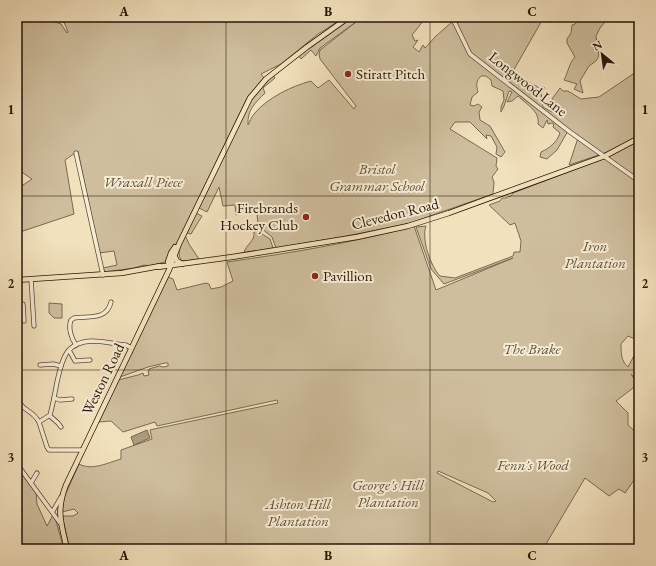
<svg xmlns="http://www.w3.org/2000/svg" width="656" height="566" font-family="'EB Garamond',serif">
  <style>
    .green { fill: #cfbe9e; stroke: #7a6a51; fill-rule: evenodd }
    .water { fill: #ad9c7e; stroke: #77664d }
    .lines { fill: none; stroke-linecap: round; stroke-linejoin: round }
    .minor-casing { stroke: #594932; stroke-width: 5 }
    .major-casing { stroke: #261604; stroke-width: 6 }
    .minor { stroke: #f7ecd4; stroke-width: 3.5 }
    .major { stroke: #f2e1bd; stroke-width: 4.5 }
    .grid { fill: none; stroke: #261604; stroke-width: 1; stroke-opacity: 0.55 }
    .poi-dot { fill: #8f2418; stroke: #f7ecd4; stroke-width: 1.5 }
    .labels { text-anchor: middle; stroke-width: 4; stroke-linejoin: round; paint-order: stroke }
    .poi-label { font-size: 15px; fill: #261604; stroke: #f7ecd4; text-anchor: start }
    .street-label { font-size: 15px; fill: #261604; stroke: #f7ecd4 }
    .park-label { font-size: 15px; font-style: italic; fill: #61513a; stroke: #f7ecd4 }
    .neatline { fill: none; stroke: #261604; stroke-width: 1.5 }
    .grid-label { font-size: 13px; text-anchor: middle; font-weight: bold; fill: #261604 }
  </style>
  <rect width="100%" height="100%" fill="#f2e1bd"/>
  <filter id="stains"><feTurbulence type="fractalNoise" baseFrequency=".005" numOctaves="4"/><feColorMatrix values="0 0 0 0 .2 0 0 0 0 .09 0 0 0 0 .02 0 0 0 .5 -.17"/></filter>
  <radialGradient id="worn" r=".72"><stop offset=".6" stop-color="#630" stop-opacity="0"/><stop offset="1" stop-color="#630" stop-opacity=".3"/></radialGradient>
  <g class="green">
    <path d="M17,17H52L55,22L61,24L67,33L68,32L64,22H59L56,17H345L318,34L281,64L261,74L264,78L247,98L177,243L170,251L165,262L149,266L144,265L134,268L105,272L103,268L117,265L114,251L99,253L78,151L65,160L74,214L17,233V189L32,179L17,169Z"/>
    <path d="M352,17H431L432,18L428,21L426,18L424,20L412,35L415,41L418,40L413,47L419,52L423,45L425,48L436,36L452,22L450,17H454L458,23L464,17H544L508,80C520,81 530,81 539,88L543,87L545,88L541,93L543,107L552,112L558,106L552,99L560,88L563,91H568L581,99L599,97L639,70V344L635,339L628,336L621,344C621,353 621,361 628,367L637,350H639V349V383L631,374L635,380L637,385L616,401L628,413V425L639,435V473L625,493L619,489L609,496L585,478L543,549H70L62,516H73L78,513L74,509L62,512V502L79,464C92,471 107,463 121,459V450L152,439L150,430L154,429L278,403L277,400L157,426L155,422L123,432L111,421L99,422L118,380L138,375L143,373L144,376L149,375L148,371H149V369L159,366L163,367L168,366V363H165L148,367L120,377L168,277L173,279L177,290L206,283L209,284L211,289L221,287L233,281L227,262C290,253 353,243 414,226L436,290L513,258L444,284L431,269L416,227L426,226C421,239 431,267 440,276L455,278L513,256L514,252H520L521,241L515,223L510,225L489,205L500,201L502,198H506L507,197L511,196L513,193L612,155L608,152L569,165L578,138L568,131L557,150L547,159L540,157L541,152C550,148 557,142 560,133L553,127L554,124L552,123L548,124L547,120L543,128L538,124C540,111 526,104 518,96L512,101L507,102L512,92L509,91L504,106L501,112V107L504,100L503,91L492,86L491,80L486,76H481C476,81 476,85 478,92L472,97L470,105L474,106L478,104L482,107L479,112L480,120L490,126L505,152L501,157L496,154L497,147L491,136L486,135L487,139L470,122H455L450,129L497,158L496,166L498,169L492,177L494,182L493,194L407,224L341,237L276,248L272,237L261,228L258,223L257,215L254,208C247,208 242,213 236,215L235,205L223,206L219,187L207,212L199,208L251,99L273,75L275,78L263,88L265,93C255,103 247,110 248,125C250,122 251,117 254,114C267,98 292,86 311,81L318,88L329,80L354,109L356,106L320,59L319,54L320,50L360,19L320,48L316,56L311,50L301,59L298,55L325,34ZM438,471L488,493L496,501L493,502L437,473Z"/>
    <path d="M581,17H609L600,28L596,36L599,56L596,61L589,66L580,81L583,93L574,89L577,84L564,80C568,73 569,63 575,57L567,43V39L571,33L572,25L575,24Z"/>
    <path d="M196,213L202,216L191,234L187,233Z"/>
    <path d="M257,231L270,239L273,248L244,253C246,244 255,242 254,232Z"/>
    <path d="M185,235L189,244L199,259L184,261L181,260C176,252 182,243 185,235Z"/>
    <path d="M49,303L62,304V318H54L49,313Z"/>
    <path d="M17,468L36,492L37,504L47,526L53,515L56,521L64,549H17Z"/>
  </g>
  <path class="water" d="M147,430L150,438L134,445L131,437Z"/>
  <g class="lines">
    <defs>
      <g id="minor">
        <path d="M452,17L470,54L570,132L639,181"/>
        <path d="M76,153L103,275"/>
        <path d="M31,279L34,326"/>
        <path d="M19,304H23L24,321"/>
        <path d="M17,307L19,303V280"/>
        <path d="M76,345C71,338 68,328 71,320L74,318C90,316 107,320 111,302"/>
        <path d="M69,350L75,361L90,360"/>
        <path d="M40,365L53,364L61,366"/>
        <path d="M17,392C19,413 31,407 39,422"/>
        <path d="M54,398L60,400L72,399"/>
        <path d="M50,416L58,423L61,427"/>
        <path d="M82,450H49L47,447L39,422L50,415C53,404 55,393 57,382C62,360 65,342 92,341C103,341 115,344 126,345L131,348"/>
        <path d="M17,464L60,523"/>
        <path d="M31,483L37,473"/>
        <path d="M53,511L61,497"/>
        <path d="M638,545L639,546"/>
      </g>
      <g id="major">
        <path d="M174,255L177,261L182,264"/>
        <path d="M168,262L171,253L175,247"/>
        <path d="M158,267L232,257L357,237L408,226L449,213L605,156L639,138"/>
        <path d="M17,280L122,273L160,266"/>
        <path d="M67,549C61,524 56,510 66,485L169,270L179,244L250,98L266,79L307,47L349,17"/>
      </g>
    </defs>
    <use href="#minor" class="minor-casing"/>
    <use href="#major" class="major-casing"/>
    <use href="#minor" class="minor"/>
    <use href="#major" class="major"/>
  </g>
  <path class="grid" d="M226,17V549M430,17V549M17,196H639M17,370H639"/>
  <g class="poi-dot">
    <circle cx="348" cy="74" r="4"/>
    <circle cx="306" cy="217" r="4"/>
    <circle cx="315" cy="276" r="4"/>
  </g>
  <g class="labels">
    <g class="poi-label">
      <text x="356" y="79">Stiratt Pitch</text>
      <text x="298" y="213" text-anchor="end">Firebrands<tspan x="298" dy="17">Hockey Club</tspan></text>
      <text x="323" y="281">Pavillion</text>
    </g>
    <g class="street-label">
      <text transform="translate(528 84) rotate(38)" y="5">Longwood Lane</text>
      <text transform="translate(395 214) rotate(-14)" y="5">Clevedon Road</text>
      <text transform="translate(103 379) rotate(-64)" y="5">Weston Road</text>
    </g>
    <g class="park-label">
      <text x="377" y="174">Bristol<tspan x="377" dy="17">Grammar School</tspan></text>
      <text x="143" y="187">Wraxall Piece</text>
      <text x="595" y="251">Iron<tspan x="595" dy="17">Plantation</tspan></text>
      <text x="532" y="354">The Brake</text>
      <text x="533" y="470">Fenn's Wood</text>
      <text x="388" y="490">George's Hill<tspan x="388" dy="17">Plantation</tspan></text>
      <text x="298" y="509">Ashton Hill<tspan x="298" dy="17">Plantation</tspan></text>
    </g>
  </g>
  <rect width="656" height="566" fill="none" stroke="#f2e1bd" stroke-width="44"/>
  <g transform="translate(602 54) rotate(331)" stroke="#f7ecd4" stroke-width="3" paint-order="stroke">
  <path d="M0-3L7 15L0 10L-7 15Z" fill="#261604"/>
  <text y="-6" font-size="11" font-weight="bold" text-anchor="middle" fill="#261604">N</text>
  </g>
  <rect x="22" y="22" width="612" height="522" class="neatline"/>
  <g class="grid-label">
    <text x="124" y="16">A</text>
    <text x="328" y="16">B</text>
    <text x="532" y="16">C</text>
    <text x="11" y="114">1</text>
    <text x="645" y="114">1</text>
    <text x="11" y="288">2</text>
    <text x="645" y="288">2</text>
    <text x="11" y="462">3</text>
    <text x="645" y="462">3</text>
    <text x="124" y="560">A</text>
    <text x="328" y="560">B</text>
    <text x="532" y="560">C</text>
  </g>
  <rect width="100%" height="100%" filter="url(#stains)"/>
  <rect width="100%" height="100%" fill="url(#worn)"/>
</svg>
